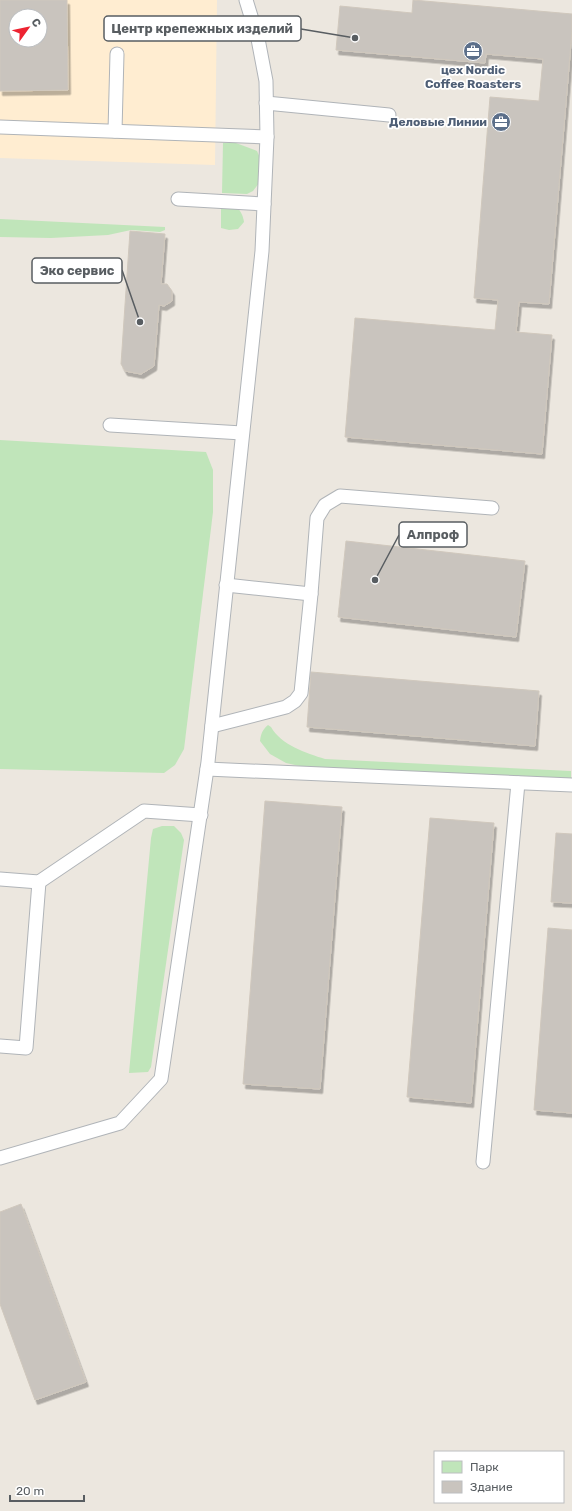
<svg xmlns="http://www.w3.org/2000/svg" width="572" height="1511" font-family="Rubik,sans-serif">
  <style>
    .commercial { fill: #ffedd1; fill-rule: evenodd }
    .green { fill: #c0e5ba }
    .building { fill: #c9c4be; stroke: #d0c8bd; fill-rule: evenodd; filter: url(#shadow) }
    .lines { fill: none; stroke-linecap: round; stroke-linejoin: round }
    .service-casing { stroke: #b0b4b8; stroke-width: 15 }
    .service { stroke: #fff; stroke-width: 13 }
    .labels { text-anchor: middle; stroke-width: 3.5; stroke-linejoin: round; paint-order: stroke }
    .service-label { font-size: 12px; font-weight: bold; fill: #4e5e75; stroke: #fff }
    .leader { fill: none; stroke: #585d61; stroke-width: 1.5 }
    .callout-dot { fill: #585d61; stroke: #fff; stroke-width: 1.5 }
    .callout { fill: #fff; stroke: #585d61; stroke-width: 1.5 }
    .callout-label { font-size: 13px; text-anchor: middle; font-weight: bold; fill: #585d61 }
  </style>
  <defs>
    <filter id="shadow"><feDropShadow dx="2.5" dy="4.5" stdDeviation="0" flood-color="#0004"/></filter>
  </defs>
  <rect width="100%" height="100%" fill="#ece7df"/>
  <path class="commercial" d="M0,0H217L215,165L0,158ZM16,16H40V40H16Z"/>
  <g class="green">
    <path d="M223,143H236L257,151L261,160L259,183L253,191L247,194L222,193Z"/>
    <path d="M221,204L235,205C240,210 243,215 244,222L238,229L229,230L221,228Z"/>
    <path d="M0,219L165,227V230L160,232L131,230L108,235L51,238L0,237Z"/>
    <path d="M0,440L206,452L213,470V512L184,749L175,765L164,773L0,769Z"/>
    <path d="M268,725L271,727C281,745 306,753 325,759L571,771V781L313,769L286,763L270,754L260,741C261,734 262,730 268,725Z"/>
    <path d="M162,826H174L181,833L184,840L151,1067L148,1072L129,1073L151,838L153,829Z"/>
  </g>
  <g class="building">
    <path d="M0,0H67L68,90L0,91ZM16,16H40V40H16Z"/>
    <path d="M413,0L572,14V31L549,304L519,302L516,332L552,335L542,454L345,437L355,318L495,330L498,300L474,298L490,97L539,101L543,59L486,54L485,63L336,50L340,6L412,13Z"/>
    <path d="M130,231L165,234L161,284H167L172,291V301L164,306L159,305L154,366L141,374L125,371L121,364Z"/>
    <path d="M346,541L525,561L516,637L338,617Z"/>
    <path d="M311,672L539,691L535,746L307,727Z"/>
    <path d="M265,801L342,807L320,1089L243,1084Z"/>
    <path d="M430,818L494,823L471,1103L407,1097Z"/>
    <path d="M556,833L572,834V903L551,902Z"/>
    <path d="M548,928L572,930V1113L534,1110Z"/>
    <path d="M21,1204L86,1382L35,1400L0,1304V1212Z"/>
  </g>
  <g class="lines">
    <defs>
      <g id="service">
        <path d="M266,103L389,115"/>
        <path d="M0,127L267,137"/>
        <path d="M115,131L117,54"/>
        <path d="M178,199L264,204"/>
        <path d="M110,425L242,433"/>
        <path d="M226,585L311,594L317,518L325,505L340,496L492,508"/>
        <path d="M212,726L286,707L295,701L301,693L311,594"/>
        <path d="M207,769L572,785"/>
        <path d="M0,879L39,882L144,811L201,815"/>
        <path d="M0,1046L26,1048L39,882"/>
        <path d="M0,1158L120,1123L161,1079L208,762L262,251L267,137L266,81L258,39L246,0"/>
        <path d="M483,1162L518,783"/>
      </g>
    </defs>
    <use href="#service" class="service-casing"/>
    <use href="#service" class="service"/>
  </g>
  <defs>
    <symbol id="office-disc" viewBox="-11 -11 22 22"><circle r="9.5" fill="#5c6f8a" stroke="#fff"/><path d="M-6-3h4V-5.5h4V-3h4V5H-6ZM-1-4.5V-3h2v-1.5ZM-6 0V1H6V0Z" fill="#fff"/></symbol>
  </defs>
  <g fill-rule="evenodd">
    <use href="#office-disc" x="462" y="40" width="22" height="22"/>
    <use href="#office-disc" x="490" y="111" width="22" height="22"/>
  </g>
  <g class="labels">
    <g class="service-label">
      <text x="473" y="74">цех Nordic<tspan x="473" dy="14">Coffee Roasters</tspan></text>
      <text x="487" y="126" text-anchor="end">Деловые Линии</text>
    </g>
  </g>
  <path class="leader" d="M355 38L301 29M140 322L122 270M375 580L399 535"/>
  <g class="callout-dot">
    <circle cx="355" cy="38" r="4"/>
    <circle cx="140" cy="322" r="4"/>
    <circle cx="375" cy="580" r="4"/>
  </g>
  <g class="callout">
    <rect x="104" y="16" width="197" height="25" rx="4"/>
    <rect x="32" y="258" width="90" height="25" rx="4"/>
    <rect x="399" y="522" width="68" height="25" rx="4"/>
  </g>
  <g class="callout-label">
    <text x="202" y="33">Центр крепежных изделий</text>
    <text x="77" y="275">Эко сервис</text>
    <text x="433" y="539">Алпроф</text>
  </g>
  <rect x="434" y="1451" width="130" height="52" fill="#ffffff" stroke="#bcbec0"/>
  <rect x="442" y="1461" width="20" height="12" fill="#c0e5ba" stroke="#bcbec0"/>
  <text x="470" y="1471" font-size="12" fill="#585d61">Парк</text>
  <rect x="442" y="1481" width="20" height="12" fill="#c9c4be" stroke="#bcbec0"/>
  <text x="470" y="1491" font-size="12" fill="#585d61">Здание</text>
  <g transform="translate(28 28) rotate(57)"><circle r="19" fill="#ffffff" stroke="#bcbec0"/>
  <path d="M0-3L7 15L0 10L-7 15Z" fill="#ed2331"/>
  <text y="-6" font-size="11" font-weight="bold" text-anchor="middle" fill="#585d61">С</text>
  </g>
  <path d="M10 1495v6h74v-6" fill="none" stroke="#585d61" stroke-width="2"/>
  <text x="16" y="1495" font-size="12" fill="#585d61" stroke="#ffffff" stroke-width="3" paint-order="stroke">20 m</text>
</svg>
